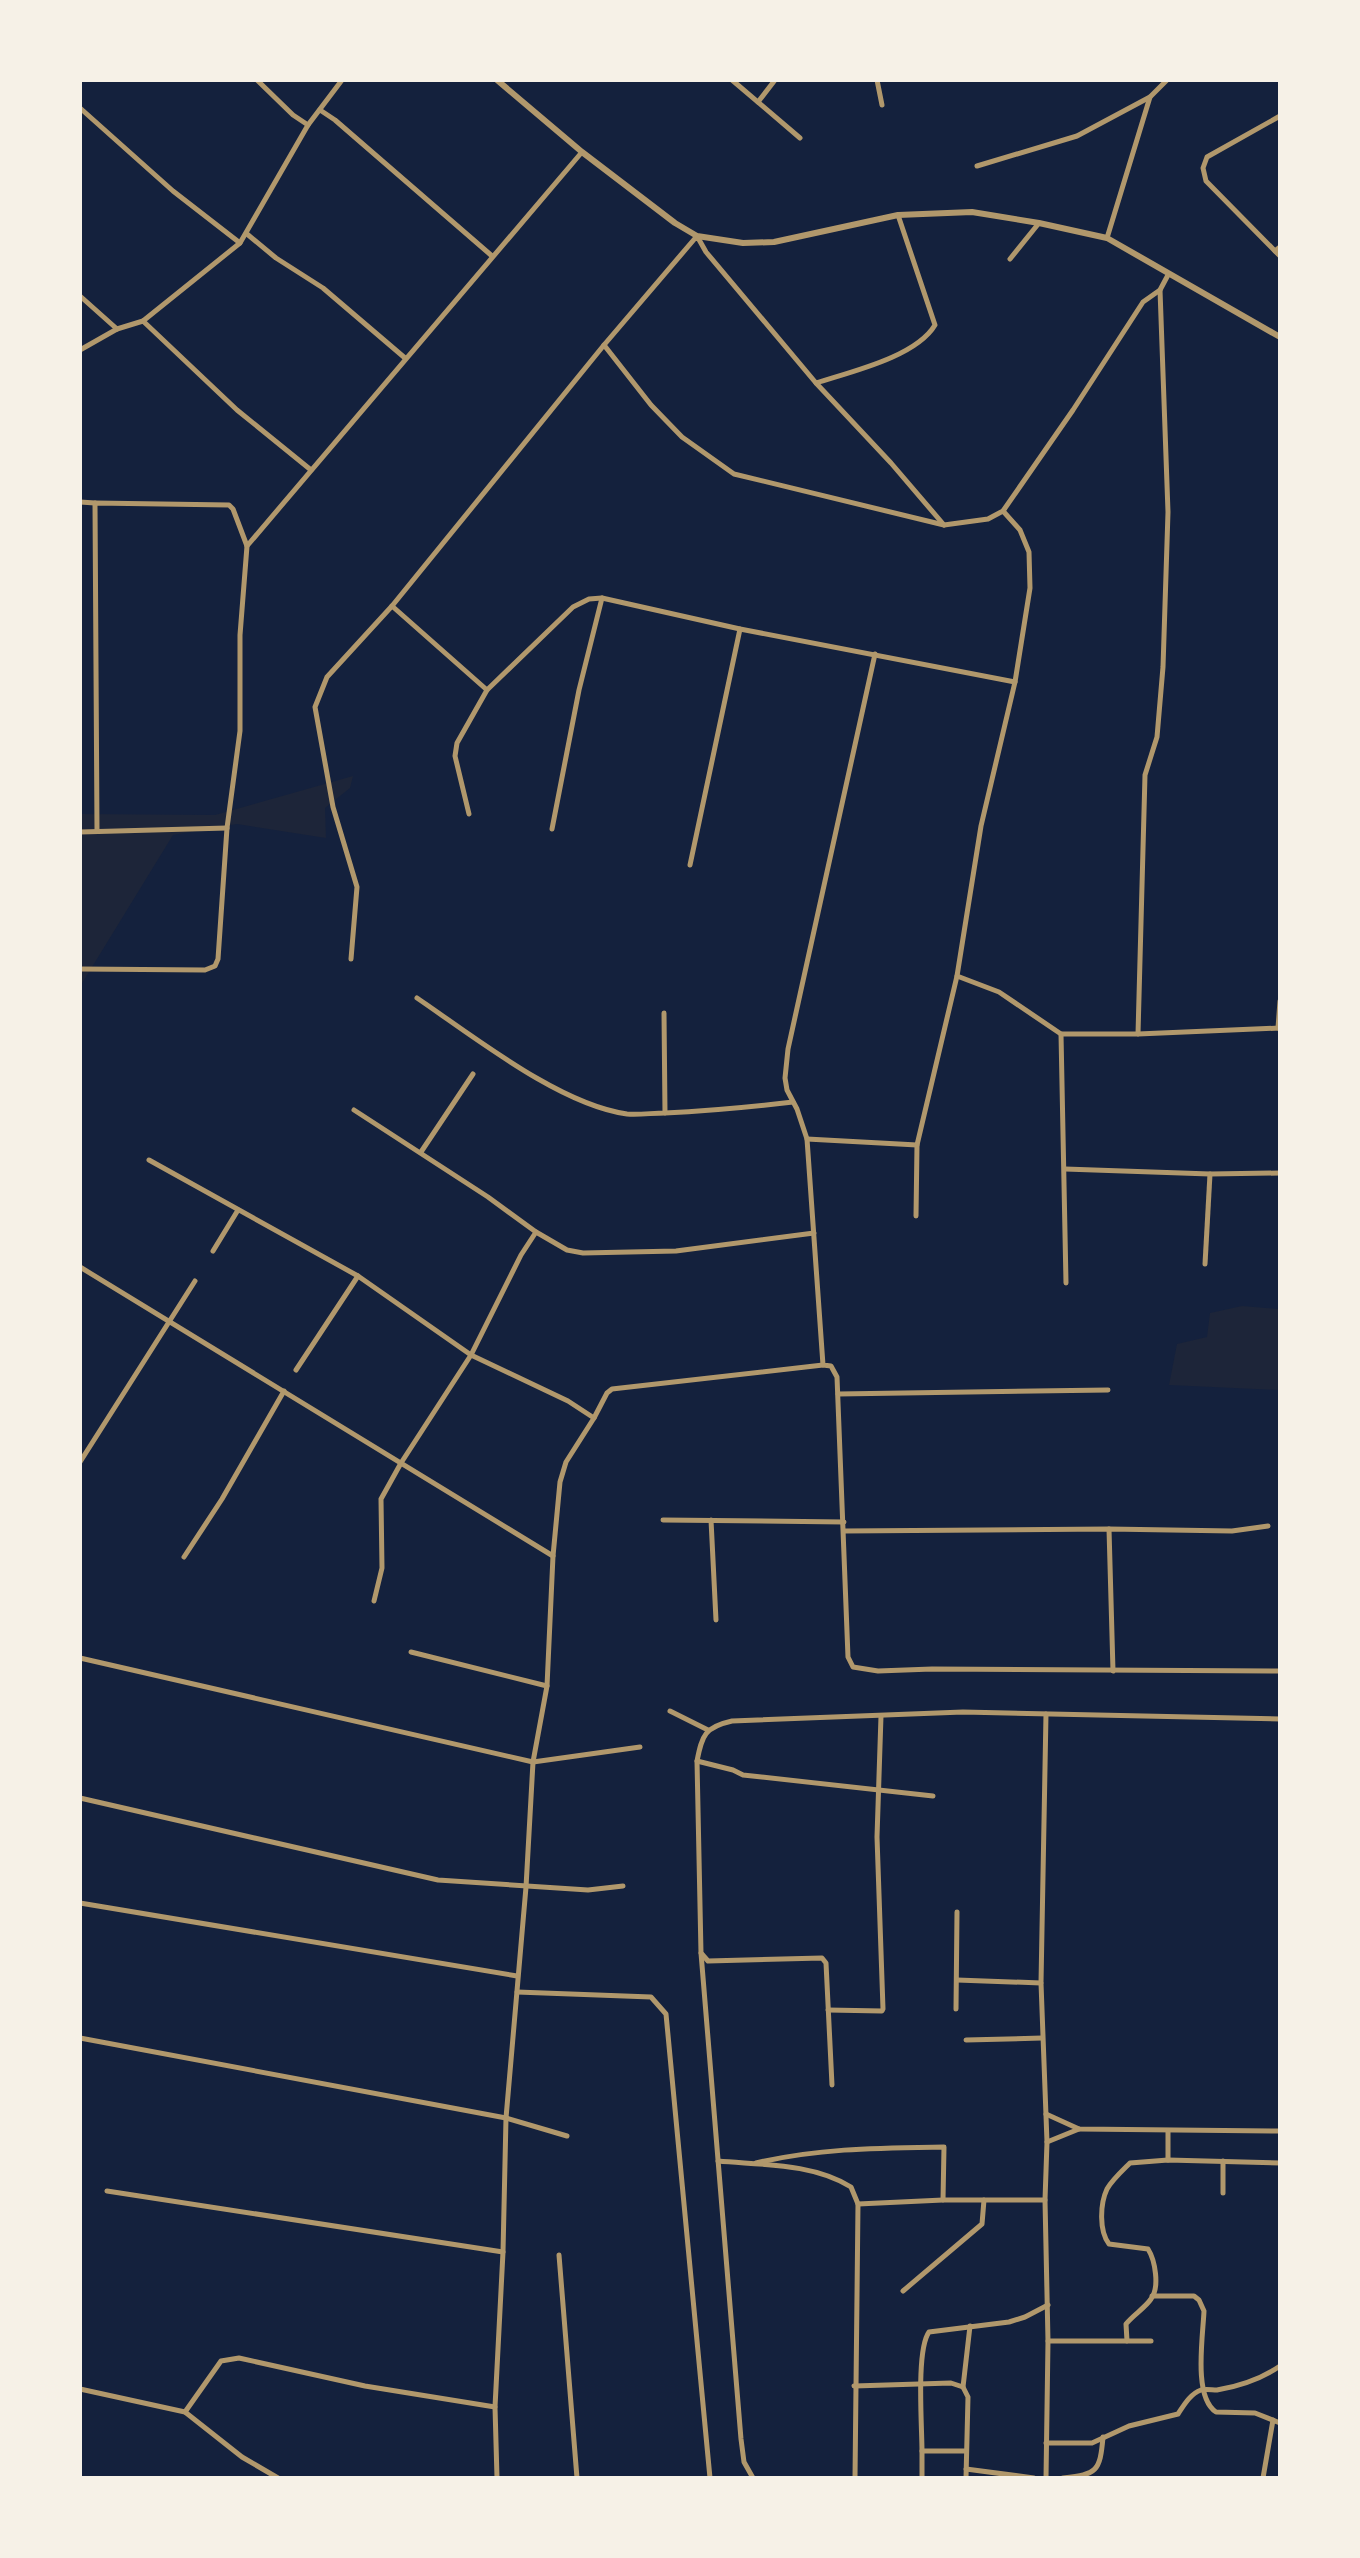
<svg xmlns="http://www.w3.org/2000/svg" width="1360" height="2558" font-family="'Space Grotesk',sans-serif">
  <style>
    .green { fill: #1d2539 }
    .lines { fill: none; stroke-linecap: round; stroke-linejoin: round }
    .minor { stroke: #b1986c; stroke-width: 5 }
    .tertiary { stroke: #b1986c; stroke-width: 6 }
  </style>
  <rect width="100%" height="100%" fill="#14213d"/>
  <g class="green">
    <path d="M353,776L350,788L325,808L326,838L237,824L173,835L81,985V814L215,815Z"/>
    <path d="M1242,1306L1279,1309V1390L1169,1385L1177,1344L1207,1337L1210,1313Z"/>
  </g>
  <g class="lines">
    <g class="minor">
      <path d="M257,80L293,115L308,125"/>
      <path d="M732,80L800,138"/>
      <path d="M877,80L882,105"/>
      <path d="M758,102L775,80"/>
      <path d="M80,108L173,191L240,243"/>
      <path d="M320,110L335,120L492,256"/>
      <path d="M977,166L1077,136L1150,97"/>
      <path d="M247,234L276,258L323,288L405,358"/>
      <path d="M1107,238L1150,97L1167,80"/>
      <path d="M1280,247L1275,251L1280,256"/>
      <path d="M1275,251L1206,181L1203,168L1207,157L1280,116"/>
      <path d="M1010,259L1039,223"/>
      <path d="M80,296L117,329"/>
      <path d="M143,321L237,410L311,470"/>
      <path d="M604,345L651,405L682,437L734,474L944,525L988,519L1003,511L1073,410L1143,302L1160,290L1168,275"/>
      <path d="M80,350L117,329L143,321L240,243L308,125L342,80"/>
      <path d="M816,383C850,372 916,357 935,325L898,215"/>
      <path d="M80,502L95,503"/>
      <path d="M247,546L582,152"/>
      <path d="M392,606L487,690L457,743L455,756L469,814"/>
      <path d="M875,654L788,1049L785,1078L787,1090L797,1109L807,1139L823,1365L831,1366L837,1377L848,1657L853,1667L878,1671L932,1669L1280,1671"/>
      <path d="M487,690L573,607L589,599L602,598L740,629L1015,682"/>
      <path d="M552,829L579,690L602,598"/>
      <path d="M80,832L227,828"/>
      <path d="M690,865L740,629"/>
      <path d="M351,959L357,887L333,807L315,707L327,677L392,606L604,345L697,236L706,252L816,383L891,463L944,525"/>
      <path d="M80,969L205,970L215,966L218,959L227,828L240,731V635L247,546L233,509L229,505L95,503L97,831"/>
      <path d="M957,976L999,992L1061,1034H1138L1280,1028"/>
      <path d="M417,998C473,1036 560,1105 627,1114C639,1115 653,1113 665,1113C708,1111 751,1107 793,1102"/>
      <path d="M664,1013L665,1113"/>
      <path d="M1278,1028L1280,1001"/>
      <path d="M1061,1034L1066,1283"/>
      <path d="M1138,1034L1145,775L1157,737L1163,667L1168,512L1160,290"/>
      <path d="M354,1110L488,1197L536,1232"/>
      <path d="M807,1139L917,1145"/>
      <path d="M421,1152L473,1074"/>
      <path d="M149,1160L358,1276L471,1355L568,1401L594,1418L607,1393L612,1389L823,1365"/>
      <path d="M1065,1169L1210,1174L1280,1173"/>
      <path d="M916,1216L917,1145L957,976L981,826L1015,682L1030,588L1029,552L1020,530L1003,511"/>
      <path d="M213,1251L238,1210"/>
      <path d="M1205,1264L1210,1174"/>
      <path d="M80,1267L553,1556"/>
      <path d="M296,1370L358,1276"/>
      <path d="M838,1394L1108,1390"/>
      <path d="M80,1462L195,1281"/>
      <path d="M663,1520L844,1522"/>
      <path d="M711,1520L716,1620"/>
      <path d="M1109,1529L1113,1671"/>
      <path d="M844,1531L1109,1529L1232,1531L1268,1526"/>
      <path d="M184,1557L222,1499L284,1391"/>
      <path d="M374,1601L382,1568L381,1499L401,1463L471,1355L521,1255L536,1232L567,1250L583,1253L676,1251L814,1233"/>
      <path d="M411,1652L547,1686"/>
      <path d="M80,1658L533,1762L640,1747"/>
      <path d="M670,1711L708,1730"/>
      <path d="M697,1761L733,1770L743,1775L933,1796"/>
      <path d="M80,1798L438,1880L588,1890L623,1886"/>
      <path d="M80,1903L517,1976"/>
      <path d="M701,1953L741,2439L744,2462L753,2478"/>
      <path d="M957,1980L1041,1983"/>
      <path d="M517,1992L651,1997L666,2014L710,2478"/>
      <path d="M956,2009L957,1912"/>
      <path d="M828,2010L882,2011L883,2009L877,1837L881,1716"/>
      <path d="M80,2038L506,2118L567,2136"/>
      <path d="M966,2040L1042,2038"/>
      <path d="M832,2085L826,1963L822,1958L708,1961L701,1953L697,1761C702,1735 705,1727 732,1721L963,1712L1280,1719"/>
      <path d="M1046,2114L1079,2129L1280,2131"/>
      <path d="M1047,2142L1079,2129"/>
      <path d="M1168,2160V2131"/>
      <path d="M718,2161C761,2165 813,2163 851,2187L858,2204L943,2200H1045"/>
      <path d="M1223,2161V2193"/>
      <path d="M756,2163C819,2148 880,2148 944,2147L943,2200"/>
      <path d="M107,2191L503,2252"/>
      <path d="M559,2255L577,2478"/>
      <path d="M903,2291L982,2224L984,2200"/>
      <path d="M1152,2296H1194L1199,2300L1204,2311C1203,2336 1193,2397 1216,2412L1255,2413L1280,2423"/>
      <path d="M1048,2341H1151"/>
      <path d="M1127,2341L1126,2324C1133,2315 1145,2308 1151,2299C1160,2287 1155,2260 1148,2249L1109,2244C1099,2231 1100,2204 1107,2189C1112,2180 1123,2170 1130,2163L1168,2160L1280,2163"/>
      <path d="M854,2386L951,2383L963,2387L968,2397L966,2478"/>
      <path d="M963,2387L970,2326"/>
      <path d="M80,2389L185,2412L242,2457L278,2478"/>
      <path d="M185,2412L221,2361L239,2358L365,2386L495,2407"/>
      <path d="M1046,2443H1092L1129,2426L1178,2414C1184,2405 1190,2394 1201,2390C1206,2389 1212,2390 1217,2390C1240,2386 1261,2379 1280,2366"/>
      <path d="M922,2451C922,2426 916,2350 929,2332L1009,2322L1025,2317L1048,2305"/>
      <path d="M966,2469L1034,2478"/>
      <path d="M497,2478L495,2407L503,2252L506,2118L526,1887L533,1762L547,1686L553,1556L560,1482L566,1462L594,1418"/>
      <path d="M855,2478L858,2204"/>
      <path d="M922,2478V2451H966"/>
      <path d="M1046,2478L1048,2341L1045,2200L1047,2142L1041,1983L1046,1714"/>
      <path d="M1063,2478C1097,2474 1100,2472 1103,2437"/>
      <path d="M1263,2478L1273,2420"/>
    </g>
    <path class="tertiary" d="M497,80L582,152L675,223L697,236L743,243L774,242L898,215L972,212L1039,223L1107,238L1280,337"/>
  </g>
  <rect width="1360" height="2558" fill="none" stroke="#f6f1e7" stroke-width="164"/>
</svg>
